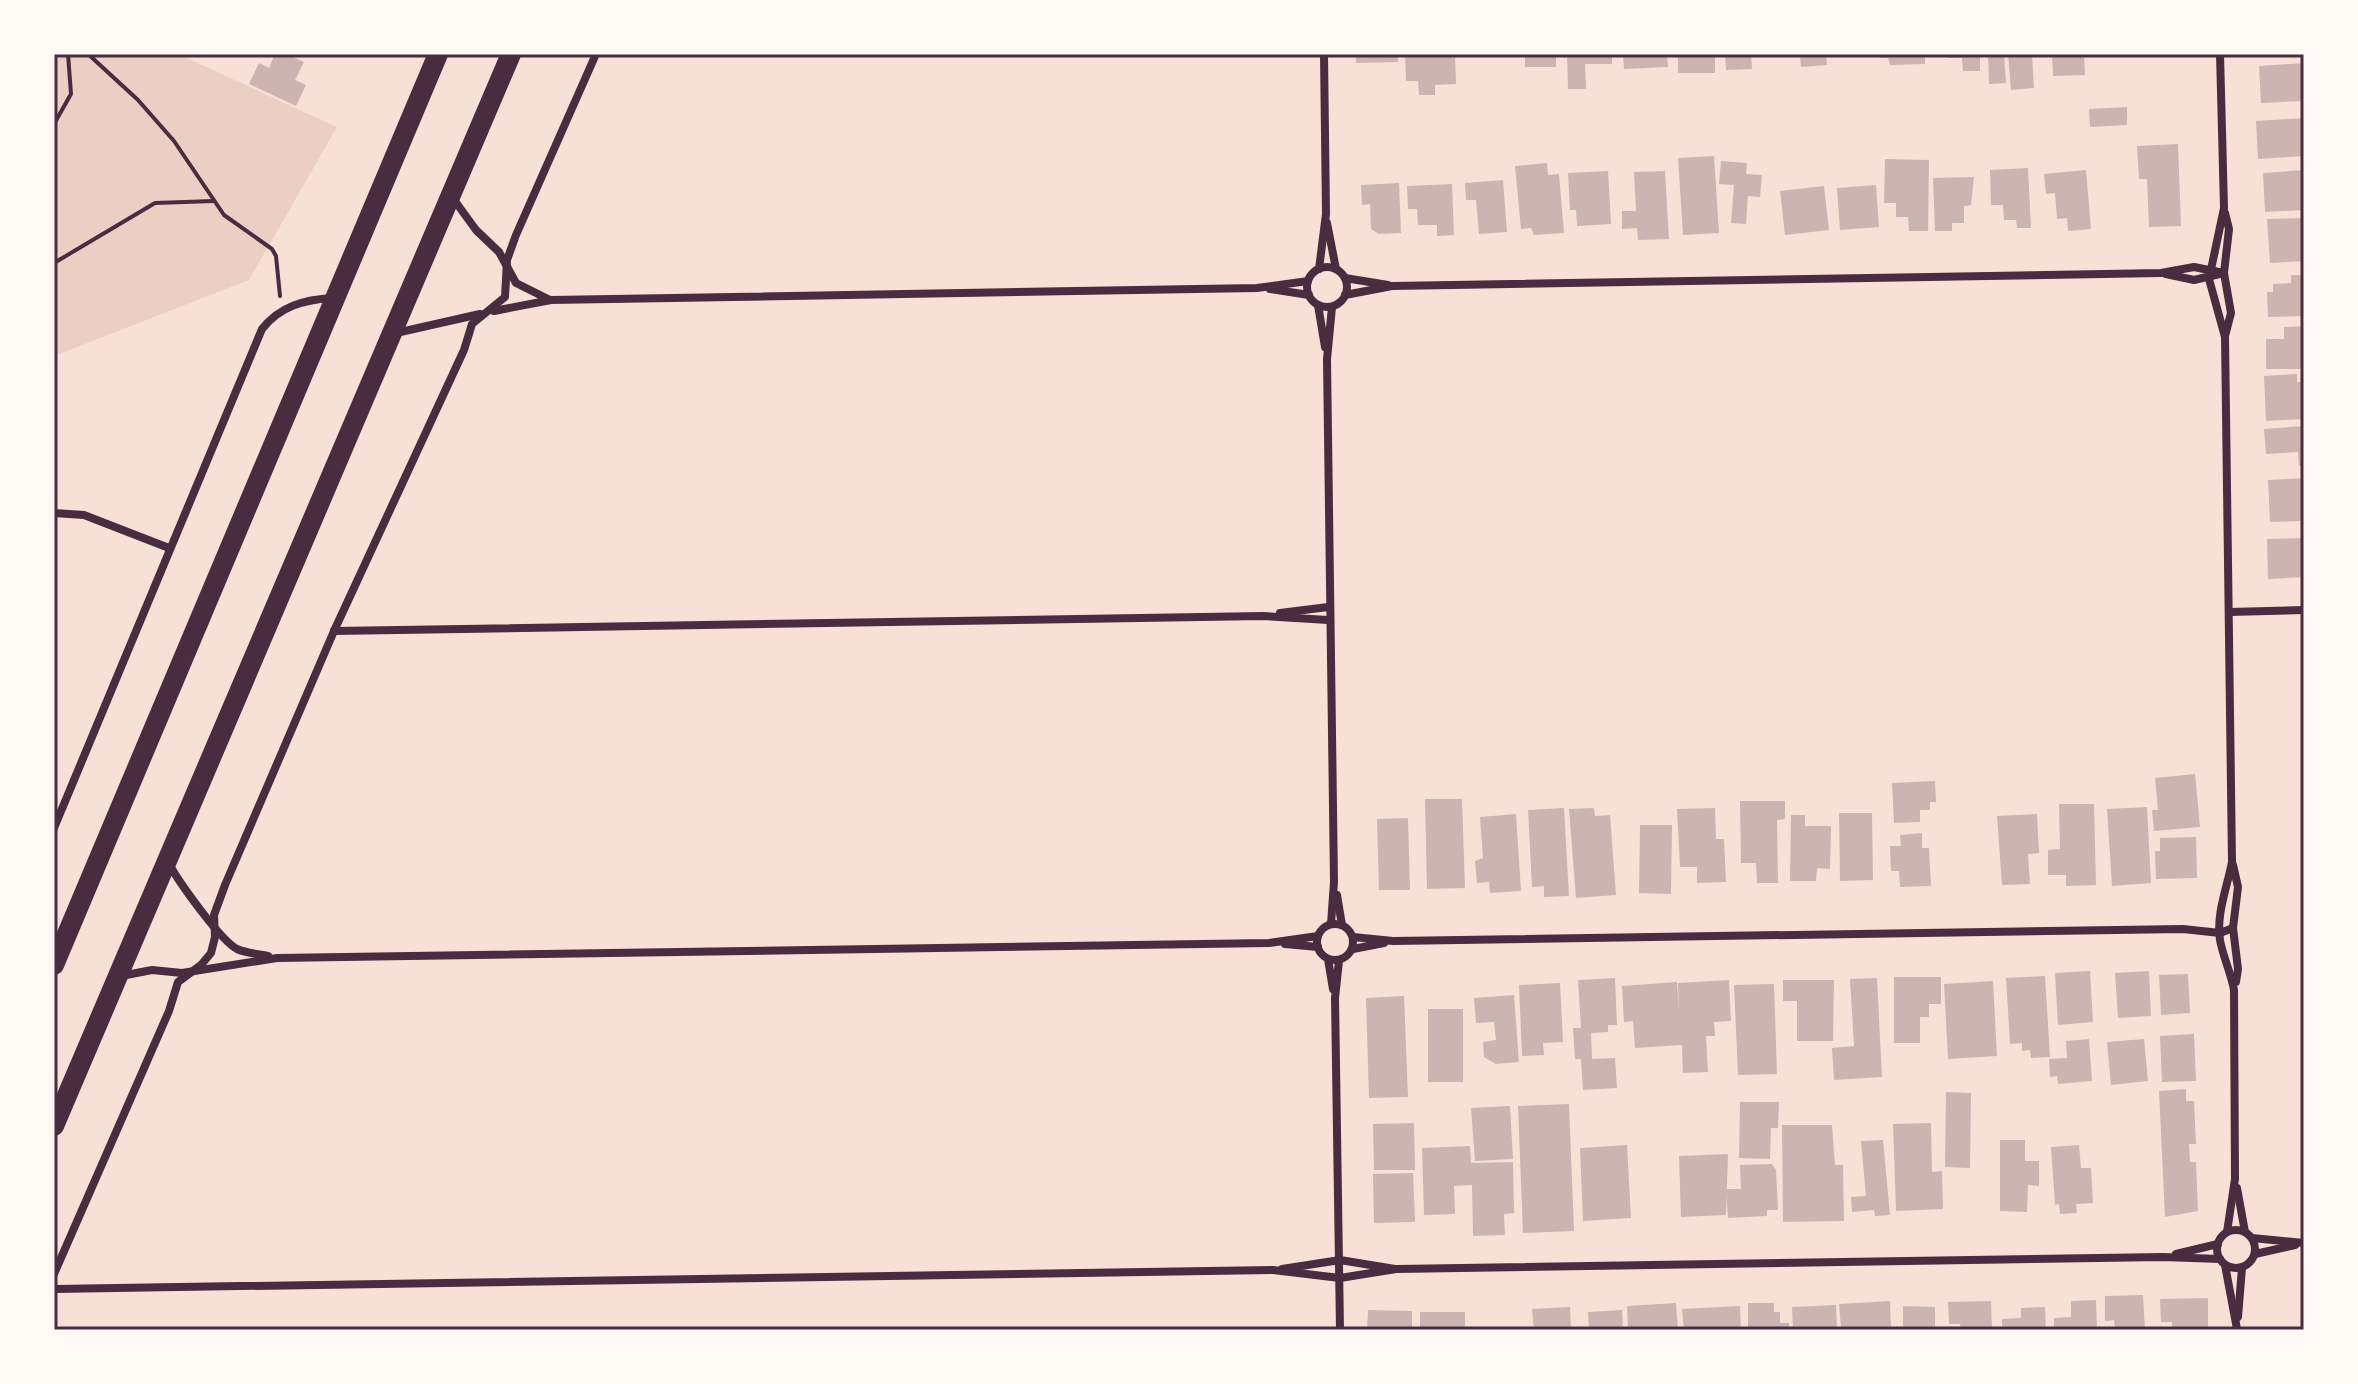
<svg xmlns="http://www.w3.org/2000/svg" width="2358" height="1384" font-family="'Golos Text',sans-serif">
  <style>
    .green { fill: #ebcfc5 }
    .building { fill: #ccb4b1 }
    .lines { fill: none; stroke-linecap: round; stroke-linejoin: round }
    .path { stroke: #4a2c40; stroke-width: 4 }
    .minor { stroke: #4a2c40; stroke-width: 8 }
    .trunk { stroke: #4a2c40; stroke-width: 20 }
    .neatline { fill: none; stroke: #4a2c40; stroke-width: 3 }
  </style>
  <rect width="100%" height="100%" fill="#f7e1d7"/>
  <path class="green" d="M54,54H178L337,127L249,280L54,356Z"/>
  <g class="building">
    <path d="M275,54H287L304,62L295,80L306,85L296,106L249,84L259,63L269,68Z"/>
    <path d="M1356,54H1398V62L1356,63Z"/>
    <path d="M1405,54H1455L1456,84L1435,85V95H1419L1418,81H1406Z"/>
    <rect x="1525" y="54" width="31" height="13"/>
    <path d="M1567,54H1612V64H1585L1586,89H1568Z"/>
    <path d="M1623,54H1667L1668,67L1624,69Z"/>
    <rect x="1678" y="54" width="37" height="19"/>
    <path d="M1725,54H1751L1752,69L1726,70Z"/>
    <path d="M1800,54H1826L1827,65L1801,67Z"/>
    <path d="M1880,54H1925V64L1890,65L1888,58H1880Z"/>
    <path d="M1948,54H1980V71H1963L1962,58H1948Z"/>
    <path d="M1988,54H2004L2006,83L1989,84Z"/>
    <path d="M2008,54H2032L2034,88L2011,90Z"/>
    <path d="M2052,54H2084L2085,75L2053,76Z"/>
    <path d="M2304,63V101L2261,103L2259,66Z"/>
    <path d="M2127,107V125L2090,127L2089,109Z"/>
    <path d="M2304,118V156L2258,159L2256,121Z"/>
    <path d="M2178,144L2181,226L2149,227L2147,179H2139L2137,146Z"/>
    <path d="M1714,156L1719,233L1683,235L1678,158Z"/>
    <path d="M1885,159L1929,160L1928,231H1909L1908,217H1896V203H1884Z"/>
    <path d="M1721,161L1747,163L1746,174L1762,175L1760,197L1748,196L1746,224L1731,223L1734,185L1719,184Z"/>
    <path d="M1547,163L1548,175L1559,174L1564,233L1534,235L1531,228L1521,229L1515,166Z"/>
    <path d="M2028,168L2031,228H2017L2016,220H2004L2003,205H1991L1990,170Z"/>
    <path d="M2086,170L2091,229L2068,231L2067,218L2057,219L2055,193L2046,194L2044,174Z"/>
    <path d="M2304,170V210L2265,212L2263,173Z"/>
    <path d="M1608,171L1611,224L1577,226L1576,210H1570L1568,173Z"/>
    <path d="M1665,171L1669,239L1638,240L1637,228L1622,229V211H1636L1634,172Z"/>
    <path d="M1974,177L1971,205L1964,206V223H1952V231H1935L1933,178Z"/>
    <path d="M1503,180L1507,232L1479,234L1476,200H1466L1465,183Z"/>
    <path d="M1399,183L1401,233L1379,234L1371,229L1370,204L1362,205L1361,185Z"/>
    <path d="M1452,184L1454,235L1437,236V225H1418L1417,209H1408L1407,186Z"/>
    <path d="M1876,185L1879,227L1840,230L1837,188Z"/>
    <path d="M1824,186L1829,230L1785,235L1780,191Z"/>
    <path d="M2304,218V261L2270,263L2267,219Z"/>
    <path d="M2291,275H2304V316L2268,317L2267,292H2273V284L2291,283Z"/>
    <path d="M2304,326V369H2266V339H2284V327Z"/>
    <path d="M2297,374V382H2304V419L2266,421L2264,376Z"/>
    <path d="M2304,426V465L2299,466L2298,452L2266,454L2264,429Z"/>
    <path d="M2304,478V521L2270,522L2268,480Z"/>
    <path d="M2304,538V577L2268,579L2267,539Z"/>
    <path d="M2195,774L2200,827L2154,831L2152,810H2158L2155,778Z"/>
    <path d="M1935,781L1936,802H1930V810H1920V822L1894,823L1892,783Z"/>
    <path d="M1425,799H1462L1465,888L1427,889Z"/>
    <path d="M1740,801H1785V819L1777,820L1778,883H1757L1756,863H1741Z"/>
    <path d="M2059,804H2094L2096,885L2066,886V875H2048V850L2060,849Z"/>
    <path d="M2147,807L2151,883L2112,886L2107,809Z"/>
    <path d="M1564,808L1569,896L1544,897V886L1532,887L1528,810Z"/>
    <path d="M1594,808L1595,816L1610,815L1616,895L1576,898L1569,809Z"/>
    <path d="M1715,808L1716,839H1724L1726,882L1697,883V867H1680L1677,809Z"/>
    <path d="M1839,813H1872L1873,880L1840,881Z"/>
    <path d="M1516,814L1521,891L1490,893L1489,882L1477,883L1475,861L1483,858L1480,817Z"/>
    <path d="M2037,814L2039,853L2028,854L2030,884L2002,885L1997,816Z"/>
    <path d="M1791,815H1805V826H1831L1830,869L1817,868L1816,881H1790Z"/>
    <path d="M1408,818L1410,890H1379L1377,819Z"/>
    <path d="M1640,825H1672L1671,894L1639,893Z"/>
    <path d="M1922,833V848H1929L1931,886L1900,887L1899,871H1891L1890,846H1901L1900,835Z"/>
    <path d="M2196,837L2197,878L2156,879L2155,851H2160V838Z"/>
    <path d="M2090,971L2093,1022L2058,1025L2055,973Z"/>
    <path d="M2149,971L2151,1016L2118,1018L2115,973Z"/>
    <path d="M2188,974L2190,1013L2161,1015L2159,975Z"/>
    <path d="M2045,976L2050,1057L2031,1058L2030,1050L2022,1051V1043L2010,1044L2006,978Z"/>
    <path d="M1894,977H1941V1004H1929V1017H1920V1043H1894Z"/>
    <path d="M1615,978L1617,1025H1608V1032L1591,1033L1592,1059L1615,1058L1617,1088L1583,1090L1581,1059H1575L1573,1028H1581L1578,980Z"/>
    <path d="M1877,978L1882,1077L1834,1080L1832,1048L1854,1046L1850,979Z"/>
    <path d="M1729,980L1731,1021L1714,1022L1715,1036H1706L1708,1072L1683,1073L1682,1045L1635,1048L1633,1021L1624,1022L1622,986L1677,982L1679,1012L1678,983Z"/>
    <path d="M1783,980H1834L1833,1041H1797V1001H1783Z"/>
    <path d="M1993,981L1997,1056L1948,1059L1944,984Z"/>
    <path d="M1560,983L1563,1042L1543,1043L1544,1055L1522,1056L1519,985Z"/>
    <path d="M1774,984L1777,1074L1738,1075L1734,985Z"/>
    <path d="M1514,995L1519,1062L1496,1064L1484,1057L1483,1042L1496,1040L1494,1022L1476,1023L1474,998Z"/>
    <path d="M1404,996L1408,1097L1369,1098L1366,998Z"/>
    <rect x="1428" y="1009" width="35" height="73"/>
    <path d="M2194,1034L2196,1081L2162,1082L2160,1036Z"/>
    <path d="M2089,1039L2092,1081L2058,1084L2057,1076L2050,1077L2049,1059L2067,1058L2066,1041Z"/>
    <path d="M2144,1039L2148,1081L2111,1085L2107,1042Z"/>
    <path d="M2186,1089V1101H2194L2196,1144H2189L2190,1162H2196L2198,1211L2165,1217L2159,1091Z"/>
    <path d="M1946,1092L1971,1093L1970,1168L1945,1167Z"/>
    <path d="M1740,1102H1779L1778,1128H1771L1770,1159L1739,1158Z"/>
    <path d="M1569,1104L1574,1231L1523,1233L1518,1106Z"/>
    <path d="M1510,1106L1513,1159L1475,1161L1471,1108Z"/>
    <path d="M1414,1123L1415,1170H1374L1373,1124Z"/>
    <path d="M1931,1123L1932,1172L1942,1171L1943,1209L1896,1211L1893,1124Z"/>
    <path d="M1782,1125H1832L1835,1165H1843L1844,1221L1783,1222Z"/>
    <path d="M1883,1140L1890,1215L1875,1216L1874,1210L1852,1212L1851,1197L1866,1196L1861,1141Z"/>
    <path d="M2000,1140H2025V1161H2039V1186L2028,1185L2027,1212L2000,1211Z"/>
    <path d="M1627,1145L1631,1218L1583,1221L1580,1148Z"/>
    <path d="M2079,1145L2081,1168H2091L2093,1203L2076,1204L2077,1213L2060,1214L2059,1204L2055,1205L2051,1147Z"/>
    <path d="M1470,1146L1471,1163L1513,1162L1514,1213L1504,1214L1505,1235L1473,1236L1472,1185L1454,1186L1455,1214L1424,1215L1422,1148Z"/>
    <path d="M1728,1154L1726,1215L1681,1217L1679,1156Z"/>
    <path d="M1772,1164L1776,1170L1778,1210H1767V1216L1728,1218L1726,1189H1741L1740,1165Z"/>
    <path d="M1413,1173L1415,1222L1374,1223L1373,1174Z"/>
    <path d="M2143,1295L2145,1330H2115L2114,1320L2105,1321V1296Z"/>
    <path d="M2208,1298V1330H2172V1322H2161L2160,1299Z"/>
    <path d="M2096,1300L2097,1330H2054V1318L2071,1317V1301Z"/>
    <path d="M1890,1301L1891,1330L1841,1327L1839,1304Z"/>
    <path d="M1991,1301L1992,1330H1961L1960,1324H1949L1948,1302Z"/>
    <path d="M1676,1303L1678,1330H1628L1627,1306Z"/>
    <path d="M1748,1303H1774V1312H1780V1323H1789V1330H1748Z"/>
    <path d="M1836,1305L1837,1330H1793L1792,1307Z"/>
    <path d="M1740,1306L1741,1330H1684L1682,1309Z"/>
    <path d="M1903,1306L1935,1307V1330H1903Z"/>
    <path d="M1570,1307L1571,1330H1534L1532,1309Z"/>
    <path d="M2045,1307L2046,1330H2002V1319L2021,1318V1308Z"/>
    <path d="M1368,1310L1412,1311V1330H1367Z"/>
    <path d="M1622,1310L1623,1330H1589L1588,1312Z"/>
    <rect x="1420" y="1312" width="45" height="18"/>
  </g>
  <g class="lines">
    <g class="path">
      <path d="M88,54L138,100L174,141L224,215L272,249L276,256L280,296"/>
      <path d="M54,124L71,94L68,54"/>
      <path d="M54,263L155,203L214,201"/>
    </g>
    <g class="minor">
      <path d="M2220,54L2224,208L2209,279L2225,337L2232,862C2227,888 2216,914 2220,940C2223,957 2231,973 2234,990L2235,1179L2227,1232"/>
      <path d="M452,197L476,230L499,252L516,283L550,300"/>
      <path d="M2225,213L2229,229L2224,273L2231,313L2225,336"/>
      <path d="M1327,223L1336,269"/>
      <circle cx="1327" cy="287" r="20"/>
      <path d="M1319,269L1326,214L1324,54"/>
      <path d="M2166,274L2194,280L2224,273"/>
      <path d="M1345,278L1388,285"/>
      <path d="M1270,289L1309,295"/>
      <path d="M1345,295L1392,286L2161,273L2194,267L2224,273"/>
      <path d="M1318,305L1325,347"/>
      <path d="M494,311L551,300L1257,288L1308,281"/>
      <path d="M396,333L480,314"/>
      <path d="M54,513L84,515L169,548"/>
      <path d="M2229,612L2304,610"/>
      <path d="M1280,613L1328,607"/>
      <path d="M334,631L1263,616L1328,620"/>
      <path d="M54,828L262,329C280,306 304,300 331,298"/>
      <path d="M169,864C179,882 220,940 237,949C246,953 258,954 268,956"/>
      <path d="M2233,865L2238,887L2233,928L2238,969L2236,982"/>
      <path d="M1337,895L1342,925"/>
      <circle cx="1335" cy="942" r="18"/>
      <path d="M1331,924L1334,882L1327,359L1332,307"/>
      <path d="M1353,937L1393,941L2183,929L2220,933L2233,928"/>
      <path d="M1285,944L1318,947"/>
      <path d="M1353,949L1384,943"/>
      <path d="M1328,959L1333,989"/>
      <path d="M1339,961L1335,998L1340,1330"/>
      <path d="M121,976L152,970L182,973L277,958L1269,943L1318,936"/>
      <path d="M2237,1188L2245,1232"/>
      <circle cx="2236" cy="1249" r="19"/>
      <path d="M2252,1238L2304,1243"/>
      <path d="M2176,1254L2218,1244"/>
      <path d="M2255,1254L2295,1245"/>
      <path d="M2225,1265L2237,1329"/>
      <path d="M1282,1269L1340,1260L1395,1269"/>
      <path d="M54,1274L169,1011L178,982L201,965L211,953L215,937L214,915L225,885L334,631L464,350L472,324L505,297L507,260L516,235L596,54"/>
      <path d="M54,1289L1273,1270L1340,1278L1396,1269L2163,1257L2220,1259"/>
      <path d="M2238,1317L2242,1268"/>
    </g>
    <g class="trunk">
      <path d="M54,965L438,54"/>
      <path d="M54,1126L511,54"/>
    </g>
  </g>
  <rect width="2358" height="1384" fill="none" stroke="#fffaf5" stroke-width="112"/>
  <rect x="56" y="56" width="2246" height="1272" class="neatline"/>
</svg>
